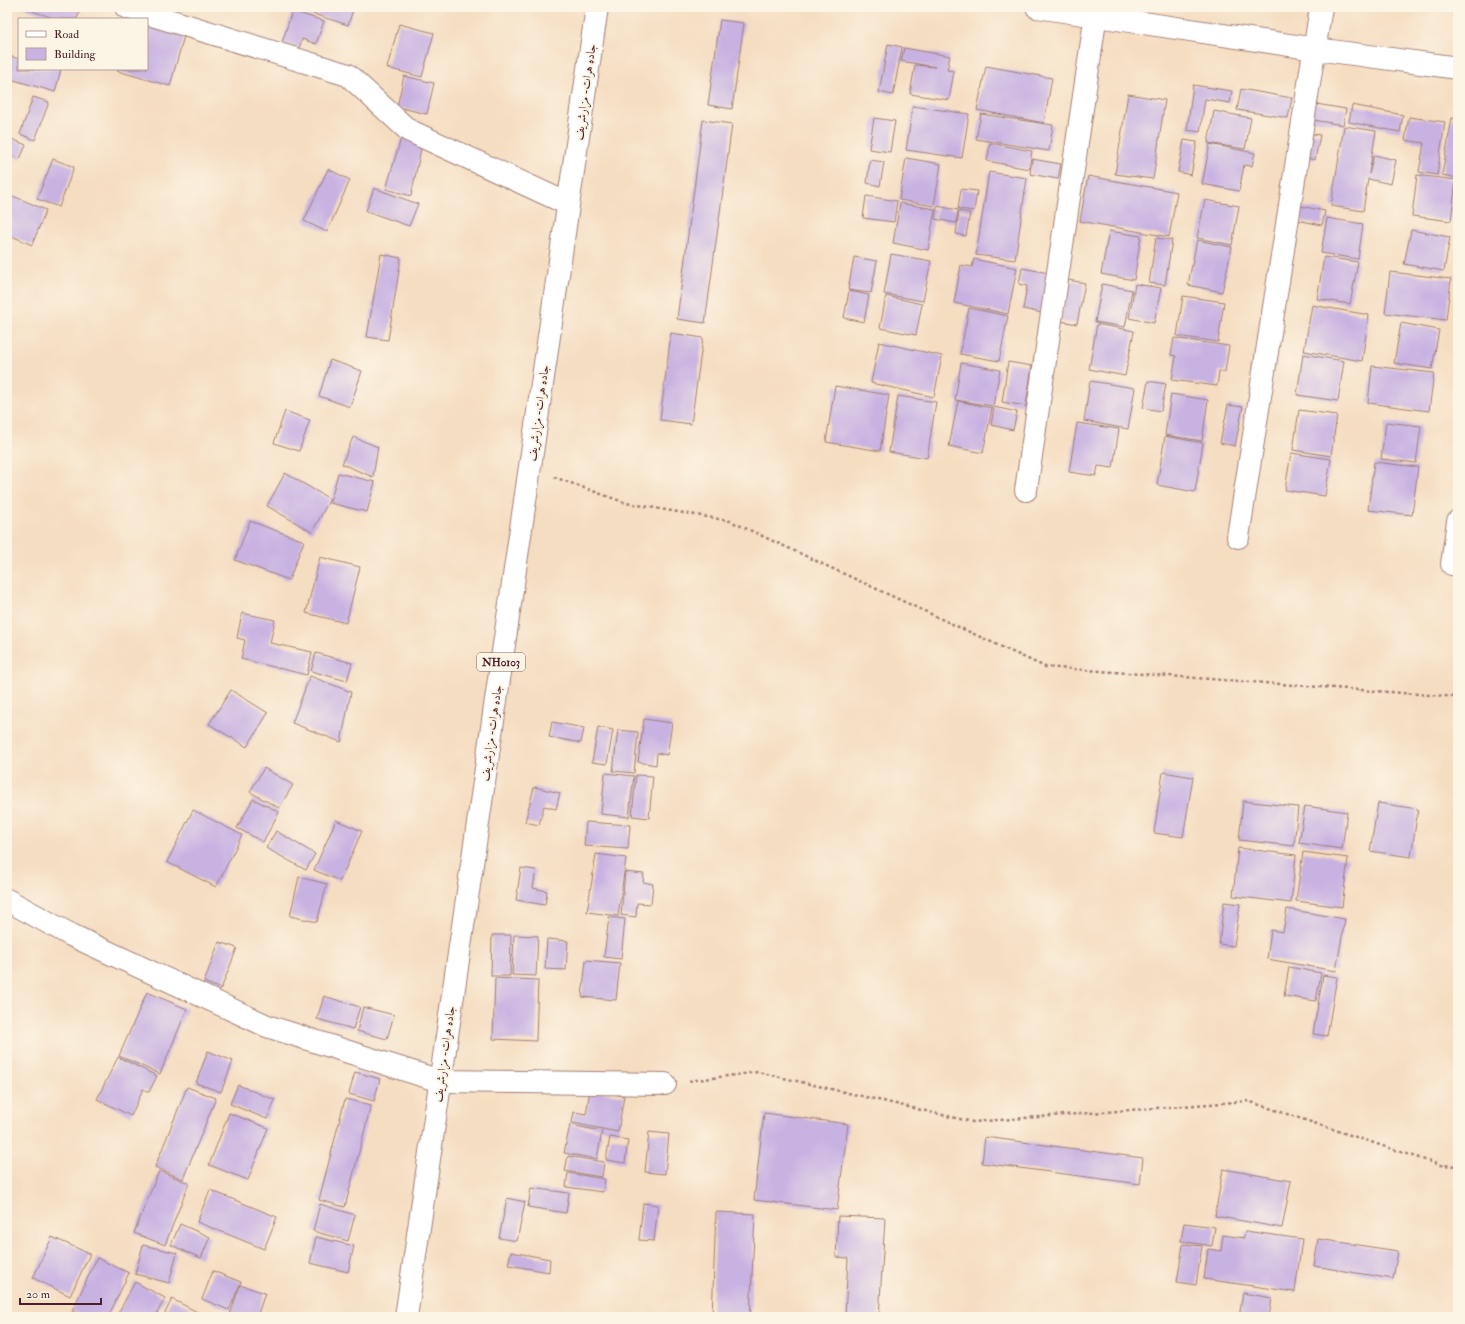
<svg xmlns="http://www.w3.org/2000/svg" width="1465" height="1324" font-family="'IM FELL Double Pica',Amiri,serif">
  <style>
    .building { fill: #c8b2e2 }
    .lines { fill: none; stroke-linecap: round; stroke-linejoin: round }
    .minor-casing { stroke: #a07e76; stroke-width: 24 }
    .highway-casing { stroke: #a07e76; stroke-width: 24 }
    .path { stroke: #a07e76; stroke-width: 2.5; stroke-dasharray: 3 3; stroke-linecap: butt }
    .minor { stroke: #fff; stroke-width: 22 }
    .highway { stroke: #fff; stroke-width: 22 }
    .labels { text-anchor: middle; stroke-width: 4; stroke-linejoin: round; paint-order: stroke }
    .shield { fill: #fcf5e5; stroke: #7f5f63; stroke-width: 1 }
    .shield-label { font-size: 11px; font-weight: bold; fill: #4a1f2b }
    .street-label { font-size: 12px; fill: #4a1f2b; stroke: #fcf5e5 }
  </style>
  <rect width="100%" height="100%" fill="#fcf5e5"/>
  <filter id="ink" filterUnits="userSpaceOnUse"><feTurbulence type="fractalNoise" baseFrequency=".025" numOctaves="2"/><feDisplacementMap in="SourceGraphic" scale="8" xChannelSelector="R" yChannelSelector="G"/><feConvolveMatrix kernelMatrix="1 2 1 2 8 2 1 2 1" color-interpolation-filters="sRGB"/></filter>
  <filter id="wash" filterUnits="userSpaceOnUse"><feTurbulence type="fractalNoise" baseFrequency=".012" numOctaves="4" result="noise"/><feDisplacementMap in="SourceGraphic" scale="16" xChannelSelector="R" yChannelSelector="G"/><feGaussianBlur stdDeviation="0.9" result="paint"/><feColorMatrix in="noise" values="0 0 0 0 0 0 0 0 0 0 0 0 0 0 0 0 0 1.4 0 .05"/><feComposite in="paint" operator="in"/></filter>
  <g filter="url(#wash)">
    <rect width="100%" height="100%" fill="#f5ddc1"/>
    <g id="blocks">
      <g class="building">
        <path d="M21,7H81L77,19H56Z"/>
        <path d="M311,7H354L348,25L310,13Z"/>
        <path d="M292,11L324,21L316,44L302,39L299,49L282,43Z"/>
        <path d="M720,20L744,23L732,109L708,105Z"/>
        <path d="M399,24L434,33L422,77L387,68Z"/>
        <path d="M147,25L184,36L170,86L117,71L118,69H147Z"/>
        <path d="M888,44L902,47L893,95L879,92Z"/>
        <path d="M904,48L950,56L947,70L954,71L949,100L910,94L915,65L935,67L901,61Z"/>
        <path d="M7,55L19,59V69H61L55,92L7,78Z"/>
        <path d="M986,66L1052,78L1044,123L977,110Z"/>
        <path d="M404,76L434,83L427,114L397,107Z"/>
        <path d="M1193,85L1232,91L1230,103L1205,99L1200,132L1187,130Z"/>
        <path d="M1241,89L1292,98L1288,118L1237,110Z"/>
        <path d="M1128,94L1165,100L1153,179L1115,174Z"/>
        <path d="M33,97L49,102L35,140L20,134Z"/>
        <path d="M1310,103L1346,109L1343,125L1307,119Z"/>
        <path d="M1352,105L1403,115L1400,132L1349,122Z"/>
        <path d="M913,106L969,114L962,158L906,150Z"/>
        <path d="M1214,111L1251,118L1245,149L1208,143Z"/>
        <path d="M981,114L1053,125L1049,151L976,139Z"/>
        <path d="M1409,117L1445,122L1437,175L1419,172L1424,143L1405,140Z"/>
        <path d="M874,118L895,121L890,152L869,149Z"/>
        <path d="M1452,118L1458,119V178L1442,175Z"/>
        <path d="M703,120L732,124L705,323L677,319Z"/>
        <path d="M1344,126L1376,131L1369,174L1374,155L1396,160L1391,184L1368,179L1363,211L1331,206Z"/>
        <path d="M1306,133L1320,135L1315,160L1301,157Z"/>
        <path d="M7,137L26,145L20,159L13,156L7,170Z"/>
        <path d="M401,138L422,144L411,196L386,189Z"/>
        <path d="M1184,140L1197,142L1191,175L1178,172Z"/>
        <path d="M990,143L1032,151L1029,169L987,161Z"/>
        <path d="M1210,144L1255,153L1252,166L1244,165L1239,191L1202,184Z"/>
        <path d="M906,158L941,164L934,206L899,200Z"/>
        <path d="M53,159L74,167L59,207L37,199Z"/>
        <path d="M1032,159L1061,164L1058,179L1030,174Z"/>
        <path d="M870,160L884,162L880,186L867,183Z"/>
        <path d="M328,169L350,180L327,232L304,221Z"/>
        <path d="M989,172L1027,178L1015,260L976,255Z"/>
        <path d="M1417,175L1456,180L1451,221L1412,216Z"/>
        <path d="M1088,176L1177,192L1169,237L1080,221Z"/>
        <path d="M374,188L418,204L409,226L366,211Z"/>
        <path d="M961,189L977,191L974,211L958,209Z"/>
        <path d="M13,196L46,210L32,245L7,234V211Z"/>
        <path d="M866,196L897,201L894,222L863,218Z"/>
        <path d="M1205,200L1239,206L1232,245L1197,238Z"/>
        <path d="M900,203L935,209L928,250L893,243Z"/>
        <path d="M1295,205L1325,211L1322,225L1292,219Z"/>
        <path d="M937,206L958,210L956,223L935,219Z"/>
        <path d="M959,211L970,213L966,236L956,234Z"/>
        <path d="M1327,218L1363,224L1358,259L1321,253Z"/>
        <path d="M1411,230L1450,237L1444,271L1404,264Z"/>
        <path d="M1109,231L1141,236L1134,280L1101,274Z"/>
        <path d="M1156,238L1172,240L1165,285L1149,283Z"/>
        <path d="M1197,240L1232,247L1222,292L1188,285Z"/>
        <path d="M381,254L401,258L388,340L367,337Z"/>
        <path d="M891,254L931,261L923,301L884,294Z"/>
        <path d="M854,257L877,261L871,293L848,290Z"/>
        <path d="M1324,257L1358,262L1350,304L1317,299Z"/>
        <path d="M974,259L1017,268L1008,314L954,303L961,265L972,267Z"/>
        <path d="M1022,268L1049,273L1042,313L1023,309L1027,286L1019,284Z"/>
        <path d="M1390,272L1451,279L1446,320L1385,313Z"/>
        <path d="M1068,280L1085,283L1077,324L1061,321Z"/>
        <path d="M1102,284L1132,290L1125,327L1095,322Z"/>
        <path d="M1135,284L1161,288L1154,323L1129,318Z"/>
        <path d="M849,291L869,295L864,322L844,318Z"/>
        <path d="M886,296L922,304L916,335L880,328Z"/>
        <path d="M1183,296L1224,302L1218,342L1177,336Z"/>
        <path d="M1312,305L1369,315L1362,361L1304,351Z"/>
        <path d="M969,308L1008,316L999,361L960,354Z"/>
        <path d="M1401,323L1439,330L1432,369L1394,363Z"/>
        <path d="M1097,324L1134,331L1125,376L1089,369Z"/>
        <path d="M671,333L703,338L691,424L660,420Z"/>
        <path d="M1174,338L1229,346L1225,372L1219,371L1217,386L1172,380L1176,356L1171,355Z"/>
        <path d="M879,342L942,356L934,397L871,383Z"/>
        <path d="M1303,354L1344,361L1338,401L1297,395Z"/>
        <path d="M330,360L362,371L350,407L319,396Z"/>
        <path d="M1008,362L1032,366L1026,406L1002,402Z"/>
        <path d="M961,363L1000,370L993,406L955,400Z"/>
        <path d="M1372,366L1434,373L1429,411L1368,403Z"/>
        <path d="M1090,381L1135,388L1128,429L1084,421Z"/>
        <path d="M1148,381L1166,384L1161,411L1143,408Z"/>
        <path d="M835,386L889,395L880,451L826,442Z"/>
        <path d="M1171,394L1208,400L1202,441L1165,435Z"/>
        <path d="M898,396L936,402L927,458L889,452Z"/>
        <path d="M958,401L992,408L983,453L949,446Z"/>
        <path d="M1228,405L1243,407L1235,446L1220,443Z"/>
        <path d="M994,407L1017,412L1013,430L991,425Z"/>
        <path d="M1299,410L1337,415L1331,456L1293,450Z"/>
        <path d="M285,411L310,420L299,451L274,443Z"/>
        <path d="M1386,422L1421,426L1416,463L1381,459Z"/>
        <path d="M1077,423L1119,429L1113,468L1098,466L1096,476L1069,472Z"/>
        <path d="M1165,436L1203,443L1195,492L1157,485Z"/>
        <path d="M353,437L378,447L373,477L342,464Z"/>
        <path d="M1291,453L1331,459L1325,496L1285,490Z"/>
        <path d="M1374,462L1418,467L1412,515L1368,510Z"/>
        <path d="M285,473L330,499L312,532L267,506Z"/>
        <path d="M338,473L375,482L367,512L330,503Z"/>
        <path d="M250,521L304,541L289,580L235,560Z"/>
        <path d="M320,557L360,567L346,623L306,613Z"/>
        <path d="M242,613L275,620L270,643L312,652L307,675L241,659L245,640L237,638Z"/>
        <path d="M316,653L352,663L347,681L311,671Z"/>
        <path d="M310,676L351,692L341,742L292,723Z"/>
        <path d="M231,690L268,713L247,747L209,724Z"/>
        <path d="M644,719L672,723L667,755L657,753L656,765L638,762Z"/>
        <path d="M552,722L584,728L581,743L549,737Z"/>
        <path d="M598,727L613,730L607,764L592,762Z"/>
        <path d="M618,730L638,732L634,773L613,771Z"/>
        <path d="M264,768L293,785L279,808L250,792Z"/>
        <path d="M1163,772L1193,777L1183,837L1154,833Z"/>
        <path d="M605,773L634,776L629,817L601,814Z"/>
        <path d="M636,775L653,776L649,818L632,816Z"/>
        <path d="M534,787L560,793L556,809L544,806L539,825L525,822Z"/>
        <path d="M253,799L279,812L263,842L237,828Z"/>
        <path d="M1243,801L1298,807L1294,846L1239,840Z"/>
        <path d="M1378,803L1418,809L1411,857L1370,851Z"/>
        <path d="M1305,806L1347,812L1342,849L1299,843Z"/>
        <path d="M193,810L242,835L216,887L167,862Z"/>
        <path d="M336,820L362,831L340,881L314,870Z"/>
        <path d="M586,822L630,825L628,849L584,846Z"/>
        <path d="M276,831L315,854L306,870L266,848Z"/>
        <path d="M1238,848L1296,855L1291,903L1233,896Z"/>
        <path d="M1303,852L1348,858L1342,907L1296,901Z"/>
        <path d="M596,854L626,858L618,916L587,912Z"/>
        <path d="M521,868L536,870L533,888L547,891L545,905L516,900Z"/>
        <path d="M625,872L644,874L643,882L653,884L651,904L637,903L636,917L621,915Z"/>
        <path d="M299,877L327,884L317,922L290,916Z"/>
        <path d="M1224,902L1240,904L1234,946L1219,944Z"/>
        <path d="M1287,909L1345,919L1336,971L1267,959L1271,930L1283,932Z"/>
        <path d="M609,917L625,919L621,959L604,957Z"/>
        <path d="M492,935H511L510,976H491Z"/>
        <path d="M514,935L538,936L536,976L512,975Z"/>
        <path d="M547,939L568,941L566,970L545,969Z"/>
        <path d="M219,942L237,948L221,989L204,982Z"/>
        <path d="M586,960L620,963L616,1000L582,997Z"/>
        <path d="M1289,967L1321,973L1316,1001L1284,996Z"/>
        <path d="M1323,975L1337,977L1327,1036L1313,1034Z"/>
        <path d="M495,978L538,980L536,1041L493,1039Z"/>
        <path d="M147,992L187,1009L160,1074L119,1056Z"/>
        <path d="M324,996L360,1007L353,1029L317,1019Z"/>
        <path d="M363,1007L394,1015L387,1039L357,1031Z"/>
        <path d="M208,1051L233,1061L221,1092L196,1083Z"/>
        <path d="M118,1057L157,1076L149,1092L143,1089L131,1116L97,1099Z"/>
        <path d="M355,1072L380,1079L374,1101L349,1094Z"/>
        <path d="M238,1085L275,1100L267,1119L230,1104Z"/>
        <path d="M187,1087L216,1098L183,1179L155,1167Z"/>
        <path d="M590,1090L624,1096L618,1132L572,1123L574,1112L586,1114Z"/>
        <path d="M345,1099L371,1105L345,1207L319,1200Z"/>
        <path d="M229,1113L268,1128L248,1180L209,1165Z"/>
        <path d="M764,1113L848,1124L837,1210L754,1200Z"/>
        <path d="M570,1125L602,1131L597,1159L564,1153Z"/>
        <path d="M649,1132L669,1134L665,1174L645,1172Z"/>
        <path d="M610,1137L628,1140L625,1163L606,1160Z"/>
        <path d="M985,1137L1143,1158L1140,1184L982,1163Z"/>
        <path d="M568,1156L604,1162L602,1177L565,1171Z"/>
        <path d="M1223,1169L1291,1181L1282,1228L1215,1216Z"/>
        <path d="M159,1171L189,1183L165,1245L134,1233Z"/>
        <path d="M568,1173L605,1179L603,1192L566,1187Z"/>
        <path d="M531,1188L569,1193L566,1213L528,1207Z"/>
        <path d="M210,1190L277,1217L264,1249L197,1222Z"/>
        <path d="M507,1198L525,1202L517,1241L499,1238Z"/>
        <path d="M643,1203L658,1205L654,1241L639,1240Z"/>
        <path d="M320,1204L355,1215L348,1241L313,1231Z"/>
        <path d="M716,1212L755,1214L750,1317H712Z"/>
        <path d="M838,1216L885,1218L879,1317H845L848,1258L836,1257Z"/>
        <path d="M1184,1223L1215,1227L1212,1246L1181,1241Z"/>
        <path d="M180,1224L210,1237L201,1258L171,1245Z"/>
        <path d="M1245,1231L1302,1239L1295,1292L1204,1279L1208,1249L1221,1251L1223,1235L1244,1238Z"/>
        <path d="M52,1237L90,1254L70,1296L33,1278Z"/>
        <path d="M316,1237L354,1246L348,1272L310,1263Z"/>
        <path d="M1318,1239L1398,1251L1393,1279L1314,1266Z"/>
        <path d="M1183,1244L1202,1246L1196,1285L1177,1282Z"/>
        <path d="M143,1245L177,1253L169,1283L135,1274Z"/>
        <path d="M511,1252L550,1259L549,1272L508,1265Z"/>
        <path d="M97,1258L129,1273L108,1317H85L72,1311Z"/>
        <path d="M213,1271L241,1282L229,1310L202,1299Z"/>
        <path d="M135,1282L165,1298L155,1317H116Z"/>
        <path d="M240,1285L265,1293L257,1317H229Z"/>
        <path d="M1243,1293L1272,1298L1269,1317H1239Z"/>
        <path d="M172,1299L207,1317H163Z"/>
      </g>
    </g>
  </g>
  <g filter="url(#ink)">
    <use href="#blocks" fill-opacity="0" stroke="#a07e76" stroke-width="1"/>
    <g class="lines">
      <defs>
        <g id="minor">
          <path d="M126,7L348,75L408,130L568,204"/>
          <path d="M1037,7L1316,49L1458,68"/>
          <path d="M1026,490L1097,7"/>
          <path d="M1238,537L1321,7"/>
          <path d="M1452,564L1458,521"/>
          <path d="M7,900L71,935L267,1026L440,1081L665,1084"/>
        </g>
        <path id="highway" d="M406,1317L597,7"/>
      </defs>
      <use href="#minor" class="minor-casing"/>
      <use href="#highway" class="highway-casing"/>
      <g class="path">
        <path d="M554,477L626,503L730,521L1045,667L1458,697"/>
        <path d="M689,1081L758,1072L973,1122L1248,1101L1440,1165L1458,1166"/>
      </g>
      <use href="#minor" class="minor"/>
      <use href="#highway" class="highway"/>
    </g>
  </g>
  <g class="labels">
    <rect class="shield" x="477" y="653" width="48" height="18" rx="3"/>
    <g class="shield-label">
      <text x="501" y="666">NH0103</text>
    </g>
    <g class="street-label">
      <text transform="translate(585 92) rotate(-82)" y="4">جاده هرات- مزارشریف</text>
      <text transform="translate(538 413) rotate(-82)" y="4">جاده هرات- مزارشریف</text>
      <text transform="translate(491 733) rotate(-82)" y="4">جاده هرات- مزارشریف</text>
      <text transform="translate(444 1054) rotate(-82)" y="4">جاده هرات- مزارشریف</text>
    </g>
  </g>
  <rect width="1465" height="1324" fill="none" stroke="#fcf5e5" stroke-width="24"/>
  <rect x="18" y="18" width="130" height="52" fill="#fcf5e5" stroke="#b59f9b"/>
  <rect x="26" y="31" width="20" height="6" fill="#ffffff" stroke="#b59f9b"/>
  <text x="54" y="38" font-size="12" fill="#4a1f2b">Road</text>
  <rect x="26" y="48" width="20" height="12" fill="#c8b2e2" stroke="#b59f9b"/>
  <text x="54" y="58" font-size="12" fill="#4a1f2b">Building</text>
  <path d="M20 1298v6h81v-6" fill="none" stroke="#4a1f2b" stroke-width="2"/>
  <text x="26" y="1298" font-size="12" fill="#4a1f2b" stroke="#fcf5e5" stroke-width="3" paint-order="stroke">20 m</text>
</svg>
